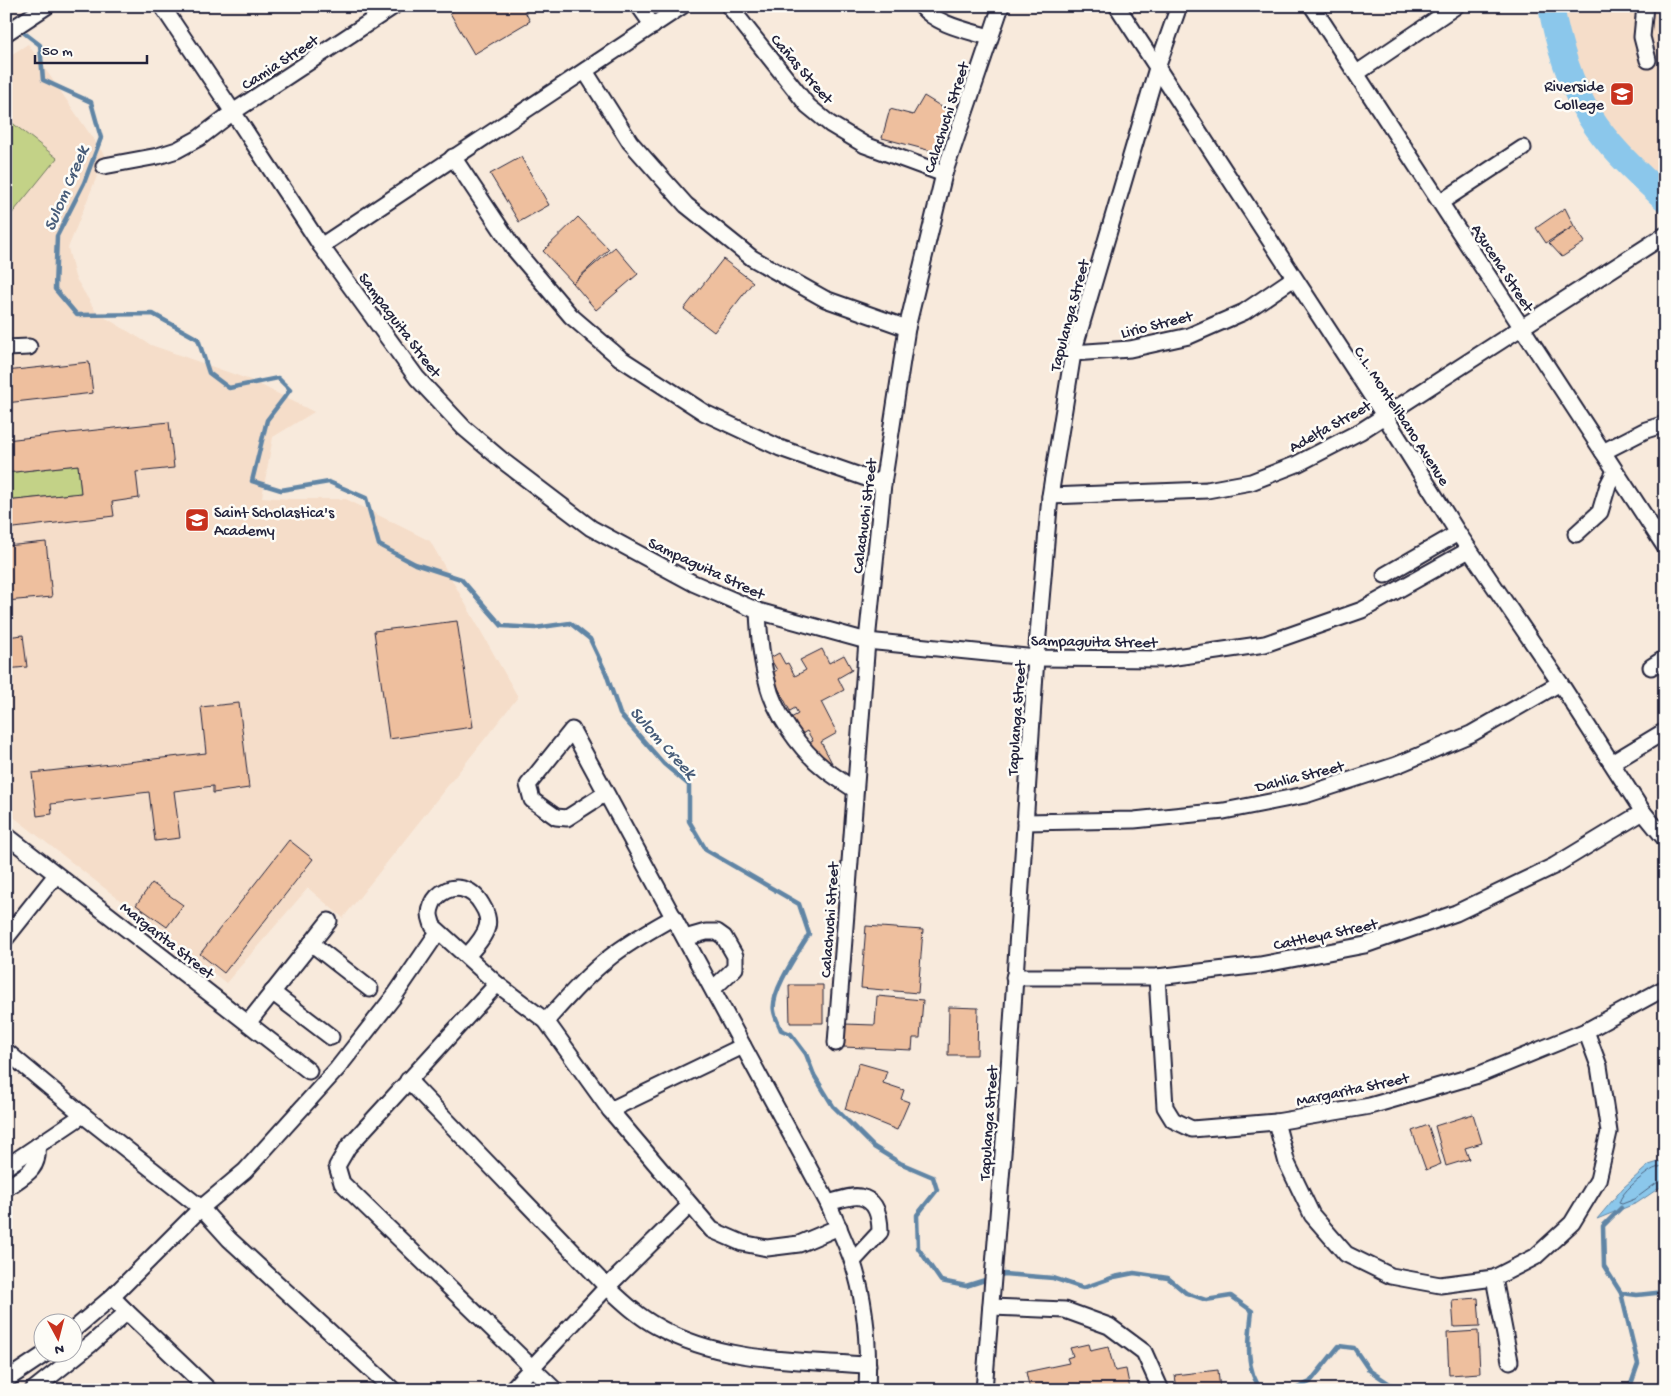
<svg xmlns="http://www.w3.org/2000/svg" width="1671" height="1396" font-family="'Gochi Hand',sans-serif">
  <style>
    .built { fill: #f5ddc9 }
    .green { fill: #c3d287; stroke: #727a61 }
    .water { fill: #8bc7eb; stroke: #6185a5 }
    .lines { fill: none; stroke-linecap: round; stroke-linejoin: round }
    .shore { stroke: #4c6481; stroke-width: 1 }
    .stream { stroke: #6185a5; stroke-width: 4.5 }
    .river { stroke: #8bc7eb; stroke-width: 26 }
    .building { fill: #eebf9e; stroke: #22223b }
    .minor-casing { stroke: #22223b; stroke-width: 19 }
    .minor { stroke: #fdfcf7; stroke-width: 15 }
    .labels { text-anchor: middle; stroke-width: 5; stroke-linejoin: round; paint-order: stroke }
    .street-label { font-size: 16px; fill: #22223b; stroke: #fdfcf7 }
    .poi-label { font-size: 16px; fill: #22223b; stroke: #fdfcf7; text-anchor: end }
    .water-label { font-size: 18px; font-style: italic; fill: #475c79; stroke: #fdfcf7 }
  </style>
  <rect width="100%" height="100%" fill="#f8eadc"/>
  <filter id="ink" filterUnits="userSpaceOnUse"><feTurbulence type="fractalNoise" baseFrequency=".02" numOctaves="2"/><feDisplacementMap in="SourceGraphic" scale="10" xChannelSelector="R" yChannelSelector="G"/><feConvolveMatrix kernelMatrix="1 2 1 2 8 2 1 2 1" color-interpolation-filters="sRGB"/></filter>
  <g filter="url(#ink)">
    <g class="built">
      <path d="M1551,6H1665V199L1617,152L1590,117L1568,70Z"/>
      <path d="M28,44L105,156L68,248L75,277L96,312L151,345L253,381L314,412L273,437L262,497L292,499H346L430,541L518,697L343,918L308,888L226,983L6,811V58Z"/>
    </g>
    <g class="green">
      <path d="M6,118L57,158L6,221Z"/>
      <path d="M78,465L81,493L6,501V473Z"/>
    </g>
    <path class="water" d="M1665,1160V1184L1637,1203L1597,1219L1623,1188L1649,1165Z"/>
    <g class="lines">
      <path class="shore" d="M1665,1165C1660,1167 1654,1168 1650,1171C1640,1178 1622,1191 1619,1203L1622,1204L1635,1199L1658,1182L1665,1180"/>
      <g class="stream">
        <path d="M6,19L40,45L43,80L91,102L101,138L84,183L57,236L55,289L77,315L153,314L198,339L209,373L229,388L278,378L290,390L267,420L252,481L281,490L329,482L366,498L379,545L415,564L461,579L502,626L535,628L570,623L590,639L606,673L620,714L664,764L689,785V821L706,850L799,904L809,934C799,951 770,992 774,1011C775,1018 779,1024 781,1030L791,1034L806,1054L814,1075L833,1106L874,1147L900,1163L933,1177L937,1190L917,1215L918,1248L941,1281L966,1286L1004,1274L1053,1278L1083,1288L1114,1277L1134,1273L1168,1278L1186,1293L1206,1300L1231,1296L1252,1311C1249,1336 1244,1370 1262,1390"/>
        <path d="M1621,1208L1603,1226L1604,1266L1621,1293L1638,1364L1629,1390"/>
        <path d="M1621,1293L1637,1295L1665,1292"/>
        <path d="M1293,1390L1310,1382L1339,1346L1354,1348L1369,1370L1399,1390"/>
      </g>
      <path class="river" d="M1551,6C1557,41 1571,87 1590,117C1610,149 1639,174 1665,199"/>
    </g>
    <g class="building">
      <path d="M461,6H522L530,21L474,54L450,13Z"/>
      <path d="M924,96L950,112L939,153L882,138L890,109L913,115Z"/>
      <path d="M521,157L549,205L519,222L490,174Z"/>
      <path d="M1565,208L1574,226L1546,243L1536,228Z"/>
      <path d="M578,217L609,249L573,283L543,251Z"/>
      <path d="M1574,226L1585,242L1562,257L1549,243Z"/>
      <path d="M615,247L638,274L596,310L573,283Z"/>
      <path d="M723,259L753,282L714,332L684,309Z"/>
      <path d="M89,362L93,393L6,403V371Z"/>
      <path d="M169,422L174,468L136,472L139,498L112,502L114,516L6,529V501L81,493L78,465L6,473V440Z"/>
      <path d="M46,542L52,597L6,601V546Z"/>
      <path d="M457,621L473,727L389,739L374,631Z"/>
      <path d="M23,635L27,667L6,669V637Z"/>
      <path d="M822,649L829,663L844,655L852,670L838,678L844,690L821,702L837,733L821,742L832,763L826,765L807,744L813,741L807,731L800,735L791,718L798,714L795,708L790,711L771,674L777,670L770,658L779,653L785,664L788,663L795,676L806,670L800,660Z"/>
      <path d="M239,703L249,788L213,793V786L174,791L180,838L155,841L149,792L51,804L52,814L37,816L32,773L206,753L201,707Z"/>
      <path d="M289,840L313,859L224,973L200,954Z"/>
      <path d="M152,883L183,905L167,927L136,905Z"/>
      <path d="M866,926L923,930L918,993L861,988Z"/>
      <path d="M789,985H823V1023H790Z"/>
      <path d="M877,996L923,1000L920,1038H913L912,1050L843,1047L844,1024L875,1025Z"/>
      <path d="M949,1007L978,1008L977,1055H948Z"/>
      <path d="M859,1063L887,1071L883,1083L904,1090L901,1099L909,1102L897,1130L845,1109Z"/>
      <path d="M1473,1114L1482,1143L1465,1148L1469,1159L1446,1166L1435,1126Z"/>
      <path d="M1428,1125L1441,1164L1426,1170L1412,1131Z"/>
      <path d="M1478,1298L1480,1326L1454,1327L1452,1300Z"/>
      <path d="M1478,1331L1480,1373L1449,1375L1447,1333Z"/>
      <path d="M1088,1344L1090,1351L1108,1347L1115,1371L1126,1369L1130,1389L1030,1390L1026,1372L1069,1363L1067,1358L1073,1356L1070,1348Z"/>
      <path d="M1218,1370L1220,1390H1177L1175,1375Z"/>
    </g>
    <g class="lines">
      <defs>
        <g id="minor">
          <path d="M162,6L233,112L321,246L417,378L464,428L503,461L591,528L693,583L758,611L867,641L1036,658L1162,659L1265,644L1362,610L1469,550"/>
          <path d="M639,6L653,26"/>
          <path d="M729,6L808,106L830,124L865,145L944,174"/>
          <path d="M921,6C937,25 966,30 989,37"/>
          <path d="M1117,6L1384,415L1458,533L1560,683L1643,812L1665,839"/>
          <path d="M1312,6L1665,547"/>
          <path d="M1645,6L1642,37L1648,60"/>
          <path d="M6,33L47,6"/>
          <path d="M585,71L630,142L686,205L752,258L825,299L907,328"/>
          <path d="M1357,73L1456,6"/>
          <path d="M453,157L515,250L571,316L620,358L705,413L780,448L883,484"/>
          <path d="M104,166L158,156L177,150L199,138L233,112L394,6"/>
          <path d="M1441,202L1523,148"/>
          <path d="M321,246L682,6"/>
          <path d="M6,348L29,347"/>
          <path d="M1073,353L1130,349L1189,336L1244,312L1294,278"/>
          <path d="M1603,452L1646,430L1665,424"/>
          <path d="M1050,496L1207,490L1251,482L1297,464L1361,431L1665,235"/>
          <path d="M1576,534L1600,512L1608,485L1615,471"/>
          <path d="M1385,575L1458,533"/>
          <path d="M758,611C759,635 761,658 767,681C774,713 800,750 826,770C835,777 845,783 855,790"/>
          <path d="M1651,667L1665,658"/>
          <path d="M1612,763L1665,731"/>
          <path d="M606,793L567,818L556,817L532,800L528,785L572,730L828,1203C836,1222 845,1241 852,1260C866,1301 869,1347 867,1390"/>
          <path d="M1025,822L1134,820L1224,811L1305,795L1397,765L1471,734L1560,683"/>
          <path d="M6,835L309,1071"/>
          <path d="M6,938L56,875"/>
          <path d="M685,938L706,932H717L724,937L735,956V968L713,989"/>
          <path d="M311,943L370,989"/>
          <path d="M467,956C474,948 484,938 487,927C489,920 486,911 482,905C472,887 452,882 437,897C433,901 430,909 430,914C430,918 432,922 433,926L497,984"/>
          <path d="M1014,977H1157L1260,965L1365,945L1456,913L1554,866L1643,812"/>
          <path d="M1157,977L1165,1107L1173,1120L1192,1129L1276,1122L1370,1106L1478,1075L1586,1031L1665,988"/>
          <path d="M272,992L331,1037"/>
          <path d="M546,1021C566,999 586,976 609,958C629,942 651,930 674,917"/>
          <path d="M248,1023L329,921"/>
          <path d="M836,1043L867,641L883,484L907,328L944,174L1001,6"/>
          <path d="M6,1051L83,1115L201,1208L229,1239L393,1390"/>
          <path d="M408,1080L607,1287C623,1302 639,1317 658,1327C722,1363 797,1360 868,1365"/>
          <path d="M610,1110L743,1046"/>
          <path d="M1276,1122L1287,1163L1312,1215L1346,1254L1391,1276L1440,1285L1494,1278L1535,1257L1572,1223L1598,1180L1609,1132L1599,1066L1586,1031"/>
          <path d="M6,1167L83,1115"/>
          <path d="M6,1188C24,1176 40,1170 37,1146"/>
          <path d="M828,1203C837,1201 851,1195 860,1197C877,1200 880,1217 880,1232L853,1261"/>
          <path d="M1494,1278L1510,1361"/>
          <path d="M991,1307L1065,1310L1109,1326L1144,1352L1161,1390"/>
          <path d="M127,1312L209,1390"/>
          <path d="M72,1331L112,1297L201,1208L245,1171L337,1069L395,995L438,932"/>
          <path d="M6,1380L45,1354"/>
          <path d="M33,1390L91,1344L127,1312L112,1297"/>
          <path d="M511,1390L607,1287L690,1205"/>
          <path d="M555,1390L342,1183L337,1166L348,1147L497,984L546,1021L610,1110L712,1230L742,1243L767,1248L799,1244L839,1227"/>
          <path d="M984,1390L1005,1129L1036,658L1050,496L1073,353L1157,68L1179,6"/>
        </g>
      </defs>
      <use href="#minor" class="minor-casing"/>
      <use href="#minor" class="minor"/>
    </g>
  </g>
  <defs>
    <symbol id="university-square" viewBox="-11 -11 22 22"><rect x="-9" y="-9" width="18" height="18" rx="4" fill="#c8321e" stroke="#fdfcf7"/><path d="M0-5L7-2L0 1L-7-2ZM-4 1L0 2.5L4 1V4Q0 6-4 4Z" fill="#fff"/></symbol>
    <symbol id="school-square" viewBox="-11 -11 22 22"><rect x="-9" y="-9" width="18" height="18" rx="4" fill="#c8321e" stroke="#fdfcf7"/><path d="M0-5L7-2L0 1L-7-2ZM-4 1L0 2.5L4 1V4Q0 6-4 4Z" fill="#fff"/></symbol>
  </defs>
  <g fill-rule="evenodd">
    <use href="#university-square" x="1608" y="80" width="28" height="28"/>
    <use href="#school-square" x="183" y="506" width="28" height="28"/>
  </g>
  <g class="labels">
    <g class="street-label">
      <text transform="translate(279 61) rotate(-33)" y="6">Camia Street</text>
      <text transform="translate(803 68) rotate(49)" y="6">Cañas Street</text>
      <text transform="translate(945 117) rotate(-72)" y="6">Calachuchi Street</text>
      <text transform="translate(1504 267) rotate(57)" y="6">Azucena Street</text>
      <text transform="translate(1068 315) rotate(-75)" y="6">Tapulanga Street</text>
      <text transform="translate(1156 323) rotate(-14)" y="6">Lirio Street</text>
      <text transform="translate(401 324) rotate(53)" y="6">Sampaguita Street</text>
      <text transform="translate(1403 415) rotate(57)" y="6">C.L. Montelibano Avenue</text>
      <text transform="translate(1329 425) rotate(-29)" y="6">Adelfa Street</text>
      <text transform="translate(863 516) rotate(-83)" y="6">Calachuchi Street</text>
      <text transform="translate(707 567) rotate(25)" y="6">Sampaguita Street</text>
      <text transform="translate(1094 640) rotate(1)" y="6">Sampaguita Street</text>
      <text transform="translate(1015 718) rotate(-86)" y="6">Tapulanga Street</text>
      <text transform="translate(1299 775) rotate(-14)" y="6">Dahlia Street</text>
      <text transform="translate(828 920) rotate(-86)" y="6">Calachuchi Street</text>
      <text transform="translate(1325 933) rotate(-12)" y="6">Cattleya Street</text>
      <text transform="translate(168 939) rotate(38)" y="6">Margarita Street</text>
      <text transform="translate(1352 1088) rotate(-12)" y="6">Margarita Street</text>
      <text transform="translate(987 1123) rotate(-86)" y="6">Tapulanga Street</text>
    </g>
    <g class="poi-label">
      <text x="1604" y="91">Riverside<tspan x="1604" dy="18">College</tspan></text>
      <text x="214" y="517" text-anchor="start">Saint Scholastica's<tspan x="214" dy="18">Academy</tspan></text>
    </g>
    <g class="water-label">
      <text transform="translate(65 188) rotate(-67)" y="6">Sulom Creek</text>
      <text transform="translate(664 742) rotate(48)" y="6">Sulom Creek</text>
    </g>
  </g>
  <rect width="1671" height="1396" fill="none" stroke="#fdfcf7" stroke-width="25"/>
  <rect x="12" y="12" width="1646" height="1371" fill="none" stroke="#22223b" stroke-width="2" filter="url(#ink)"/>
  <g transform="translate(58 1338) rotate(173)"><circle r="24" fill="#fdfcf7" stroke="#a5a5ac"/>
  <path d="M0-4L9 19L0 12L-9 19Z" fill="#c8321e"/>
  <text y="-8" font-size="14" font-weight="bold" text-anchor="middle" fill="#22223b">N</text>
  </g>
  <path d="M35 55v8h112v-8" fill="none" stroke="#22223b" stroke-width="2.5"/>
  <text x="42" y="55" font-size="15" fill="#22223b" stroke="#fdfcf7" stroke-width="4" paint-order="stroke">50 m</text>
</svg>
